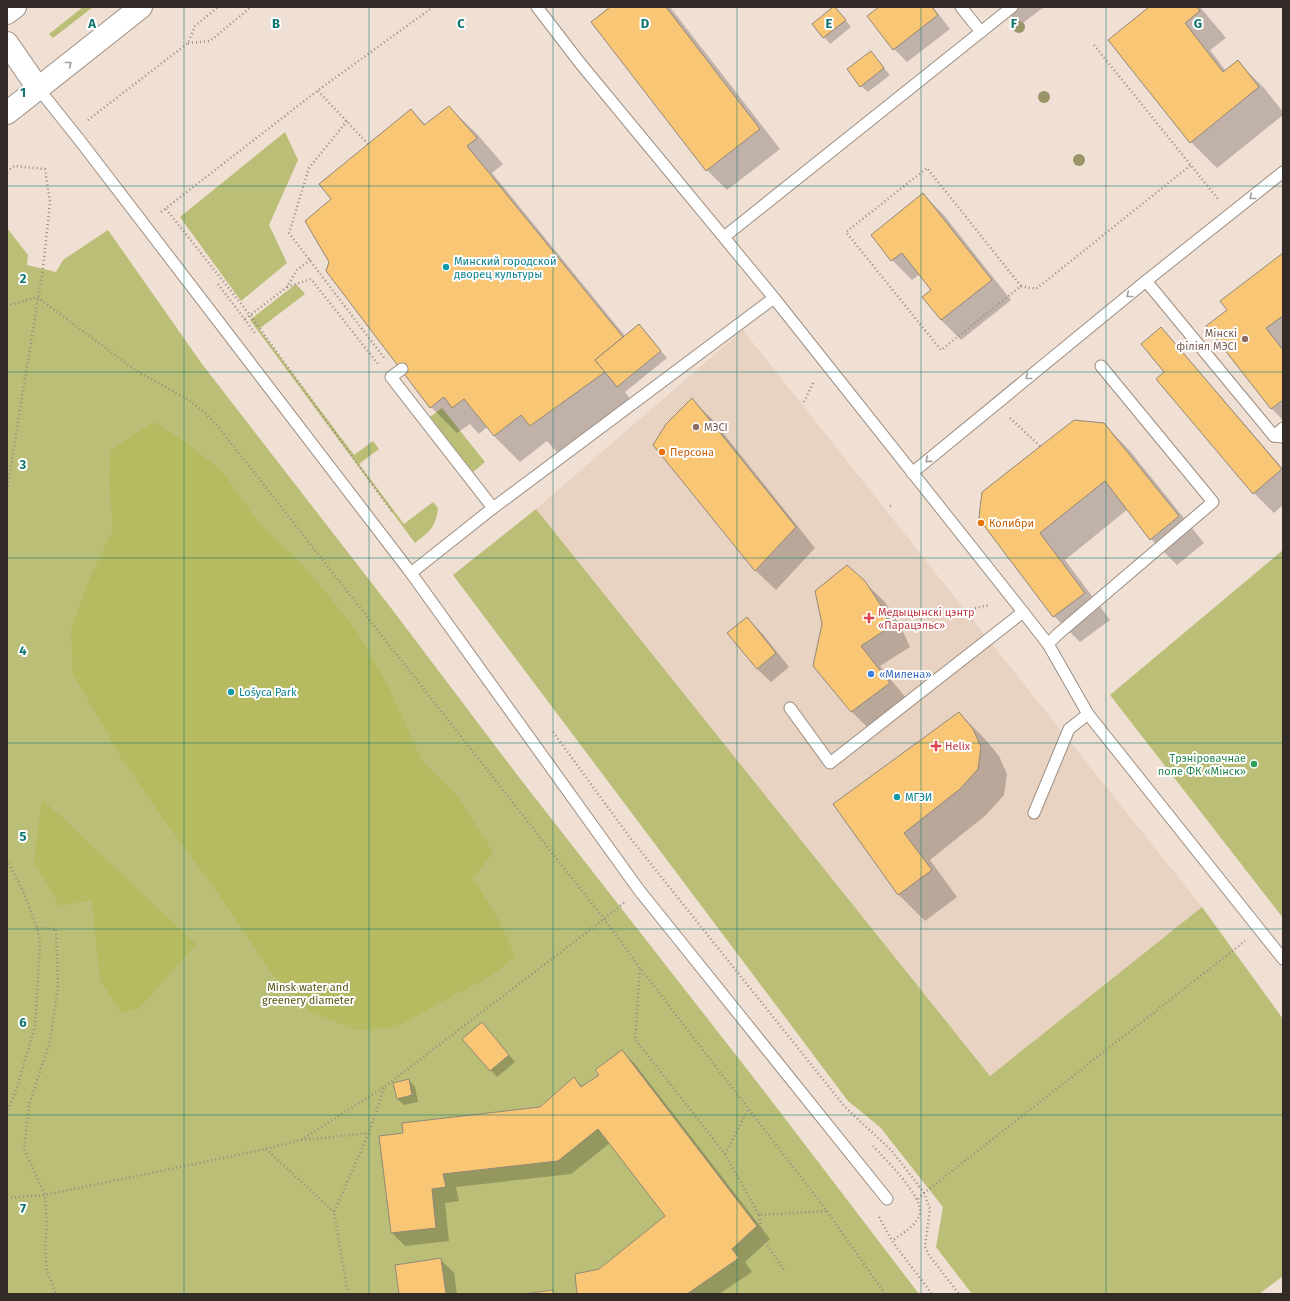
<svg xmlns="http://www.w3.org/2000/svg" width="1290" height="1301" font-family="'Fira Sans',sans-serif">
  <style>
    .built { fill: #e8d2c1 }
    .green { fill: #babe76 }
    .forest { fill: #b6ba60 }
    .shadow { fill: #0003 }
    .building { fill: #f8c675; stroke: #928879 }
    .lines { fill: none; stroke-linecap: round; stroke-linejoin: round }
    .lane-casing { stroke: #9d8e82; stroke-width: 13 }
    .street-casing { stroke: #9d8e82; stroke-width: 24 }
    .primary-casing { stroke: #9d8e82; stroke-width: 24 }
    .path { stroke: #998c84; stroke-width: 2.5; stroke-dasharray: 1 3; stroke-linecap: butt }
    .lane { stroke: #fff; stroke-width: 11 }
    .street { stroke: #fff; stroke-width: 22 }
    .primary { stroke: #fff; stroke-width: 22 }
    .tree { fill: #9a9469 }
    .oneway { stroke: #a29f9d }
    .grid { fill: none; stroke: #0f766e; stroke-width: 1; stroke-opacity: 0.55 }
    .culture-dot { fill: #0f9aa8; stroke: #fff; stroke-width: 1.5 }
    .education-dot { fill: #8d6e63; stroke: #fff; stroke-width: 1.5 }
    .food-dot { fill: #e8710a; stroke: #fff; stroke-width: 1.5 }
    .health-dot { fill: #e0444e; stroke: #fff; stroke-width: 1.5 }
    .shop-dot { fill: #3f7fe0; stroke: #fff; stroke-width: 1.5 }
    .leisure-dot { fill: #2e9e5b; stroke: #fff; stroke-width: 1.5 }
    .labels { text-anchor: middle; stroke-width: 4; stroke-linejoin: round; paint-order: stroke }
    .culture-label { font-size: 11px; fill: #0d838f; stroke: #fff; text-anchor: start }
    .education-label { font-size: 11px; fill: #785e54; stroke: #fff; text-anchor: end }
    .food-label { font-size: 11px; fill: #c56008; stroke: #fff; text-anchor: start }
    .health-label { font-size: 11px; fill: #be3a42; stroke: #fff; text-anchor: start }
    .shop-label { font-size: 11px; fill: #366cbe; stroke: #fff; text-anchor: start }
    .leisure-label { font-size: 11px; fill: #27864d; stroke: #fff; text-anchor: end }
    .park-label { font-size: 11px; fill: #545612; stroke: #fff }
    .grid-label { font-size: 13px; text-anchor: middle; font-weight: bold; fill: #0f766e; stroke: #fff; stroke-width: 4; stroke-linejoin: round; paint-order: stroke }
  </style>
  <rect width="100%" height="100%" fill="#f0dfd3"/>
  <path class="built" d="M743,330L1003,658L1202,907L990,1076L536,509Z"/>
  <g class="green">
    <path d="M83,7H93L53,38L49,34Z"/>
    <path d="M285,132L298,160L269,225L287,263L241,301L180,217Z"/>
    <path d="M7,228L28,255L27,265L56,272L63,260L108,230L202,364L391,608L518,776L764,1091L919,1294H7Z"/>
    <path d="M296,284L305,294L259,329L354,455L373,441L379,449L359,464L404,524L433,502L438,508C436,527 430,531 415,543L250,320Z"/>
    <path d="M442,408L485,462L473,472L430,417Z"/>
    <path d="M536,509L990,1076L1202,907L1283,1019V1276L1259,1294H972L936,1247L943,1207L880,1127L848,1101L453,575Z"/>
    <path d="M1283,550V918L1110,695Z"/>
  </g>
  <g class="forest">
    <path d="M154,422L185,442L222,471L259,523L305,567L355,629L387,684L423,763L456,794L493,852L473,878L497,917L515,956L491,976L452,996L397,1027L357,1030L309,1011L273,975L215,889L162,817L124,762L73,674L71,629L89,580L113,530L109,477L111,450Z"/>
    <path d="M42,799L196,944L139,1009L121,1013L100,980L92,900L60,906L34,862Z"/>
  </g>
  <g class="shadow">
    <path d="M612,7H670L780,149L727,190L707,170Z"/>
    <path d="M835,7L851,27L830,44L813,24Z"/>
    <path d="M880,7H933L950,29L907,62L894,49Z"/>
    <path d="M1002,7H1044L1020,25Z"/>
    <path d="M1151,7H1200L1226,38L1210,50L1226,71L1238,62L1264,88L1283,112V115L1217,168L1191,142Z"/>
    <path d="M870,52L890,75L868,92L861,86Z"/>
    <path d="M449,107L476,133L503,164L492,173L625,336L645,332L667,358L625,392L630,399L557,452L547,441L520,462L494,436L487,427L479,434L470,424L457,433L431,407L328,271L330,262L333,199L411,110L426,125Z"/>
    <path d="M923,194L943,214L1011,300L961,340L941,320L932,290L920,274L912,280L892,260Z"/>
    <path d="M1283,254V420L1272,409L1208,326L1228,310Z"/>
    <path d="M1161,329L1180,349L1283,469V505L1274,513L1254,493L1157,379L1165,372Z"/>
    <path d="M692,400L712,419L815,548L776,590L756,571L654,445Z"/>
    <path d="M1104,424L1130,451L1204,543L1177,565L1151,539L1128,509L1065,560L1110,620L1080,642L1054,616L983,493Z"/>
    <path d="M864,582L885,602L900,625L910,647L880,666L910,703L872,732L852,712L814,665Z"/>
    <path d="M747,618L761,632L789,667L771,682L757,669Z"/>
    <path d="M959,713L985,739L999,756L1007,774L1004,795L986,815L930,860L957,897L925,921L899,895L834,804Z"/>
    <path d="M488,1030L515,1062L497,1077L464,1039Z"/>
    <path d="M622,1051L635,1064L770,1239L745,1262L752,1272L719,1294H578L600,1270L666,1216L610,1143L571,1174L456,1187L459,1201L445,1203L449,1241L405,1246L392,1233L404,1134L540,1108L574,1078L583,1087L600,1075Z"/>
    <path d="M409,1080L415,1087L418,1102L404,1105L397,1099Z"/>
    <path d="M440,1259L454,1273L457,1294H400Z"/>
  </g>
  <g class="building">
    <path d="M610,7H666L760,129L706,171L591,22Z"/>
    <path d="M833,7H835L846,20L823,38L812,24Z"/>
    <path d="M879,7H932L938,15L893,50L867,16Z"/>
    <path d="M1149,7H1197L1200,11L1185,23L1223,72L1238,60L1259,87L1190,143L1108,40Z"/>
    <path d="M871,51L884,68L860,87L847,69Z"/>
    <path d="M449,106L477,138L467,146L623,337L595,360L605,372L530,426L521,415L494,436L464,399L452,408L444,397L430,408L326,271L329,262L305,221L331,199L319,184L411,109L424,125Z"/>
    <path d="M923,193L992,280L941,320L922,297L931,290L902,253L891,261L871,235Z"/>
    <path d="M1283,253V316L1266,328L1283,350V400L1271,409L1206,326L1227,310L1220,301Z"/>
    <path d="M639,324L661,351L617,387L595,360Z"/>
    <path d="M1161,327L1282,469L1253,494L1156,379L1164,372L1141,344Z"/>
    <path d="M692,398L796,527L755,571L653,445L666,424Z"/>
    <path d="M1074,420L1104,423L1179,516L1150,540L1105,481L1040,533L1085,593L1053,617L979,519L980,508L982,492Z"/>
    <path d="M847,565L865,581L880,604L890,627L861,646L890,683L851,712L813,666L822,624L815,591Z"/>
    <path d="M747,617L776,653L757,669L727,633Z"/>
    <path d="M959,712L973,729L981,747L978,769L960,789L904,833L932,870L898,895L833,804Z"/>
    <path d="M482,1022L509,1055L490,1071L462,1039Z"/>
    <path d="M622,1050L757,1226L732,1249L739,1258L687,1294H577L575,1274L599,1269L665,1216L598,1129L558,1161L443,1174L446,1187L432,1189L436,1228L391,1233L379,1136L403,1133L402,1123L540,1107L574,1077L581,1087L599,1075L595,1070Z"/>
    <path d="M409,1079L412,1095L397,1099L393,1083Z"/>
    <path d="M441,1258L446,1294H399L395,1265Z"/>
    <path d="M553,1290L554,1294H524Z"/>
  </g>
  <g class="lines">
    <defs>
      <g id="lane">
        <path d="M537,7L580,63L774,298L1023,612L1048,644L1088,714L1283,959"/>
        <path d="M961,7L981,32"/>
        <path d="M38,88L81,142L411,573L639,890L887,1199"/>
        <path d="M724,237L1012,7"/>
        <path d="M1146,281L1274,436"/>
        <path d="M402,369L391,377L493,508"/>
        <path d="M1283,428L1274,436L1283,437"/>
        <path d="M912,473L1146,281L1283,172"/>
        <path d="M411,573L493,508L774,298"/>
        <path d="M1048,644L1058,634L1213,502L1101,366"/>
        <path d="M790,708L830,763L1023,612"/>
        <path d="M1034,813L1069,729L1088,714"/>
      </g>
      <path id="street" d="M7,43L38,88"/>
      <g id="primary">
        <path d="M7,13L15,7"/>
        <path d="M7,113L141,7"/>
      </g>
    </defs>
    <use href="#lane" class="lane-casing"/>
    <use href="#street" class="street-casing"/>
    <use href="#primary" class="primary-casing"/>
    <g class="path">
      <path d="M188,43L210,41L251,7"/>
      <path d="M1094,45L1218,199"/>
      <path d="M318,91L368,144"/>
      <path d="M88,120L188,43L195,26L218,7"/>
      <path d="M347,121L309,168L289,233L385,359"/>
      <path d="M7,172L14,166L45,169L50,202L43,268L7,490"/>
      <path d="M166,209L250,315L393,513"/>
      <path d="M161,212L317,91L433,7"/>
      <path d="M218,284L255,333"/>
      <path d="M1021,286L927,168L846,232L941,350L1021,286L1036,289L1191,165"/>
      <path d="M287,287L311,279L378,364"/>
      <path d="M7,306L37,297L138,372L189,400L205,413L220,429L604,919L640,968L827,1211L885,1294"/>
      <path d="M245,319L287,287L297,270L310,260"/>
      <path d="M804,402L814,381"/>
      <path d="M1010,418L1040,446"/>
      <path d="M890,506L893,504"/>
      <path d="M971,609L990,605"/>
      <path d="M553,732L631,839L845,1107L891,1150L916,1182L924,1193L930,1209L925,1247L929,1255L959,1294"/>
      <path d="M7,860L23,891L37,928L40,943L35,1026L17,1088L7,1112"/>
      <path d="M37,928L56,929L58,987L50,1041L29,1105L24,1149L45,1195L47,1222L45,1249L47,1271L56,1294"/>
      <path d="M640,969L635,1039L725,1154L759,1215L827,1211"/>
      <path d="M301,1140L384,1087L604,919L625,902"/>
      <path d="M873,1146C885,1159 923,1196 920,1213C917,1226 901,1234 892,1241"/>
      <path d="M266,1149L334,1212"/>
      <path d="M725,1154L749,1108"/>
      <path d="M7,1198L45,1195L266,1149L301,1140L369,1133"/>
      <path d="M918,1199L924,1193L1245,941"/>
      <path d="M759,1215L763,1239L784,1270"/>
      <path d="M879,1217L892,1241L932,1294"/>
      <path d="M348,1294L334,1212L369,1133L384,1088"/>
    </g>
    <use href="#lane" class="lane"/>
    <use href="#street" class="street"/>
    <use href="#primary" class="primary"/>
  </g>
  <g class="tree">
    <circle cx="1019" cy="27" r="6"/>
    <circle cx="1044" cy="97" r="6"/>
    <circle cx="1079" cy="160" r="6"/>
  </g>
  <defs><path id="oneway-chevron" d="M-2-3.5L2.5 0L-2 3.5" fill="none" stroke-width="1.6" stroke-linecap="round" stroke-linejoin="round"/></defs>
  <g class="oneway">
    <use href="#oneway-chevron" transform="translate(69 64) rotate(-38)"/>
    <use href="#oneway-chevron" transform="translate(1252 197) rotate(142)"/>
    <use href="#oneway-chevron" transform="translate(1129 295) rotate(141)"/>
    <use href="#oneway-chevron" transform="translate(1028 377) rotate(141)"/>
    <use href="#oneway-chevron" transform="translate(928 460) rotate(140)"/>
  </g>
  <path class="grid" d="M184,7V1294M369,7V1294M553,7V1294M737,7V1294M921,7V1294M1106,7V1294M7,186H1283M7,372H1283M7,558H1283M7,743H1283M7,929H1283M7,1115H1283"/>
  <g class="culture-dot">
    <circle cx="446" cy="267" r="4"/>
    <circle cx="231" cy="692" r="4"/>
    <circle cx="897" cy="797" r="4"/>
  </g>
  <g class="education-dot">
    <circle cx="1245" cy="339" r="4"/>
    <circle cx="696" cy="427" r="4"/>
  </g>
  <g class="food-dot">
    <circle cx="662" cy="452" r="4"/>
    <circle cx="981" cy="523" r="4"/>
  </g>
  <g class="health-dot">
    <path d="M867 612h4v4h4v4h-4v4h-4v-4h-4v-4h4z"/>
    <path d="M934 740h4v4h4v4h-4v4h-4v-4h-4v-4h4z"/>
  </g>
  <circle class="shop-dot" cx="871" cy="674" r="4"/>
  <circle class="leisure-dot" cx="1254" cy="764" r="4"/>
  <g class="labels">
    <g class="culture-label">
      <text x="454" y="265">Минский городской<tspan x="454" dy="13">дворец культуры</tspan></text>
      <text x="239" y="696">Lošyca Park</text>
      <text x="905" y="801">МГЭИ</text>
    </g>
    <g class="education-label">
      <text x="1237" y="337">Мінскі<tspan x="1237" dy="13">філіял МЭСІ</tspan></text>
      <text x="704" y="431" text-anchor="start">МЭСІ</text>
    </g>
    <g class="food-label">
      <text x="670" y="456">Персона</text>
      <text x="989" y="527">Колибри</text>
    </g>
    <g class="health-label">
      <text x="878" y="616">Медыцынскі цэнтр<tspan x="878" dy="13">«Парацэльс»</tspan></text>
      <text x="945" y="750">Helix</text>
    </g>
    <g class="shop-label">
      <text x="879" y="678">«Милена»</text>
    </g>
    <g class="leisure-label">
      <text x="1246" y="762">Трэніровачнае<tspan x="1246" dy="13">поле ФК «Мінск»</tspan></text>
    </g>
    <g class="park-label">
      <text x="308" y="991">Minsk water and<tspan x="308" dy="13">greenery diameter</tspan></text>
    </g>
  </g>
  <g class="grid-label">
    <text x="92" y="28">A</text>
    <text x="276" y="28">B</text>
    <text x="461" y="28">C</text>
    <text x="645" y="28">D</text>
    <text x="829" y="28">E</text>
    <text x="1014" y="28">F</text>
    <text x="1198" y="28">G</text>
    <text x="23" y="97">1</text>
    <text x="23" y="283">2</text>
    <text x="23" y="469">3</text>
    <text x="23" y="655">4</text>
    <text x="23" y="841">5</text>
    <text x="23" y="1027">6</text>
    <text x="23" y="1213">7</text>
  </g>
  <rect width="1290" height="1301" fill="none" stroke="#312a26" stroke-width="16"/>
</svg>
